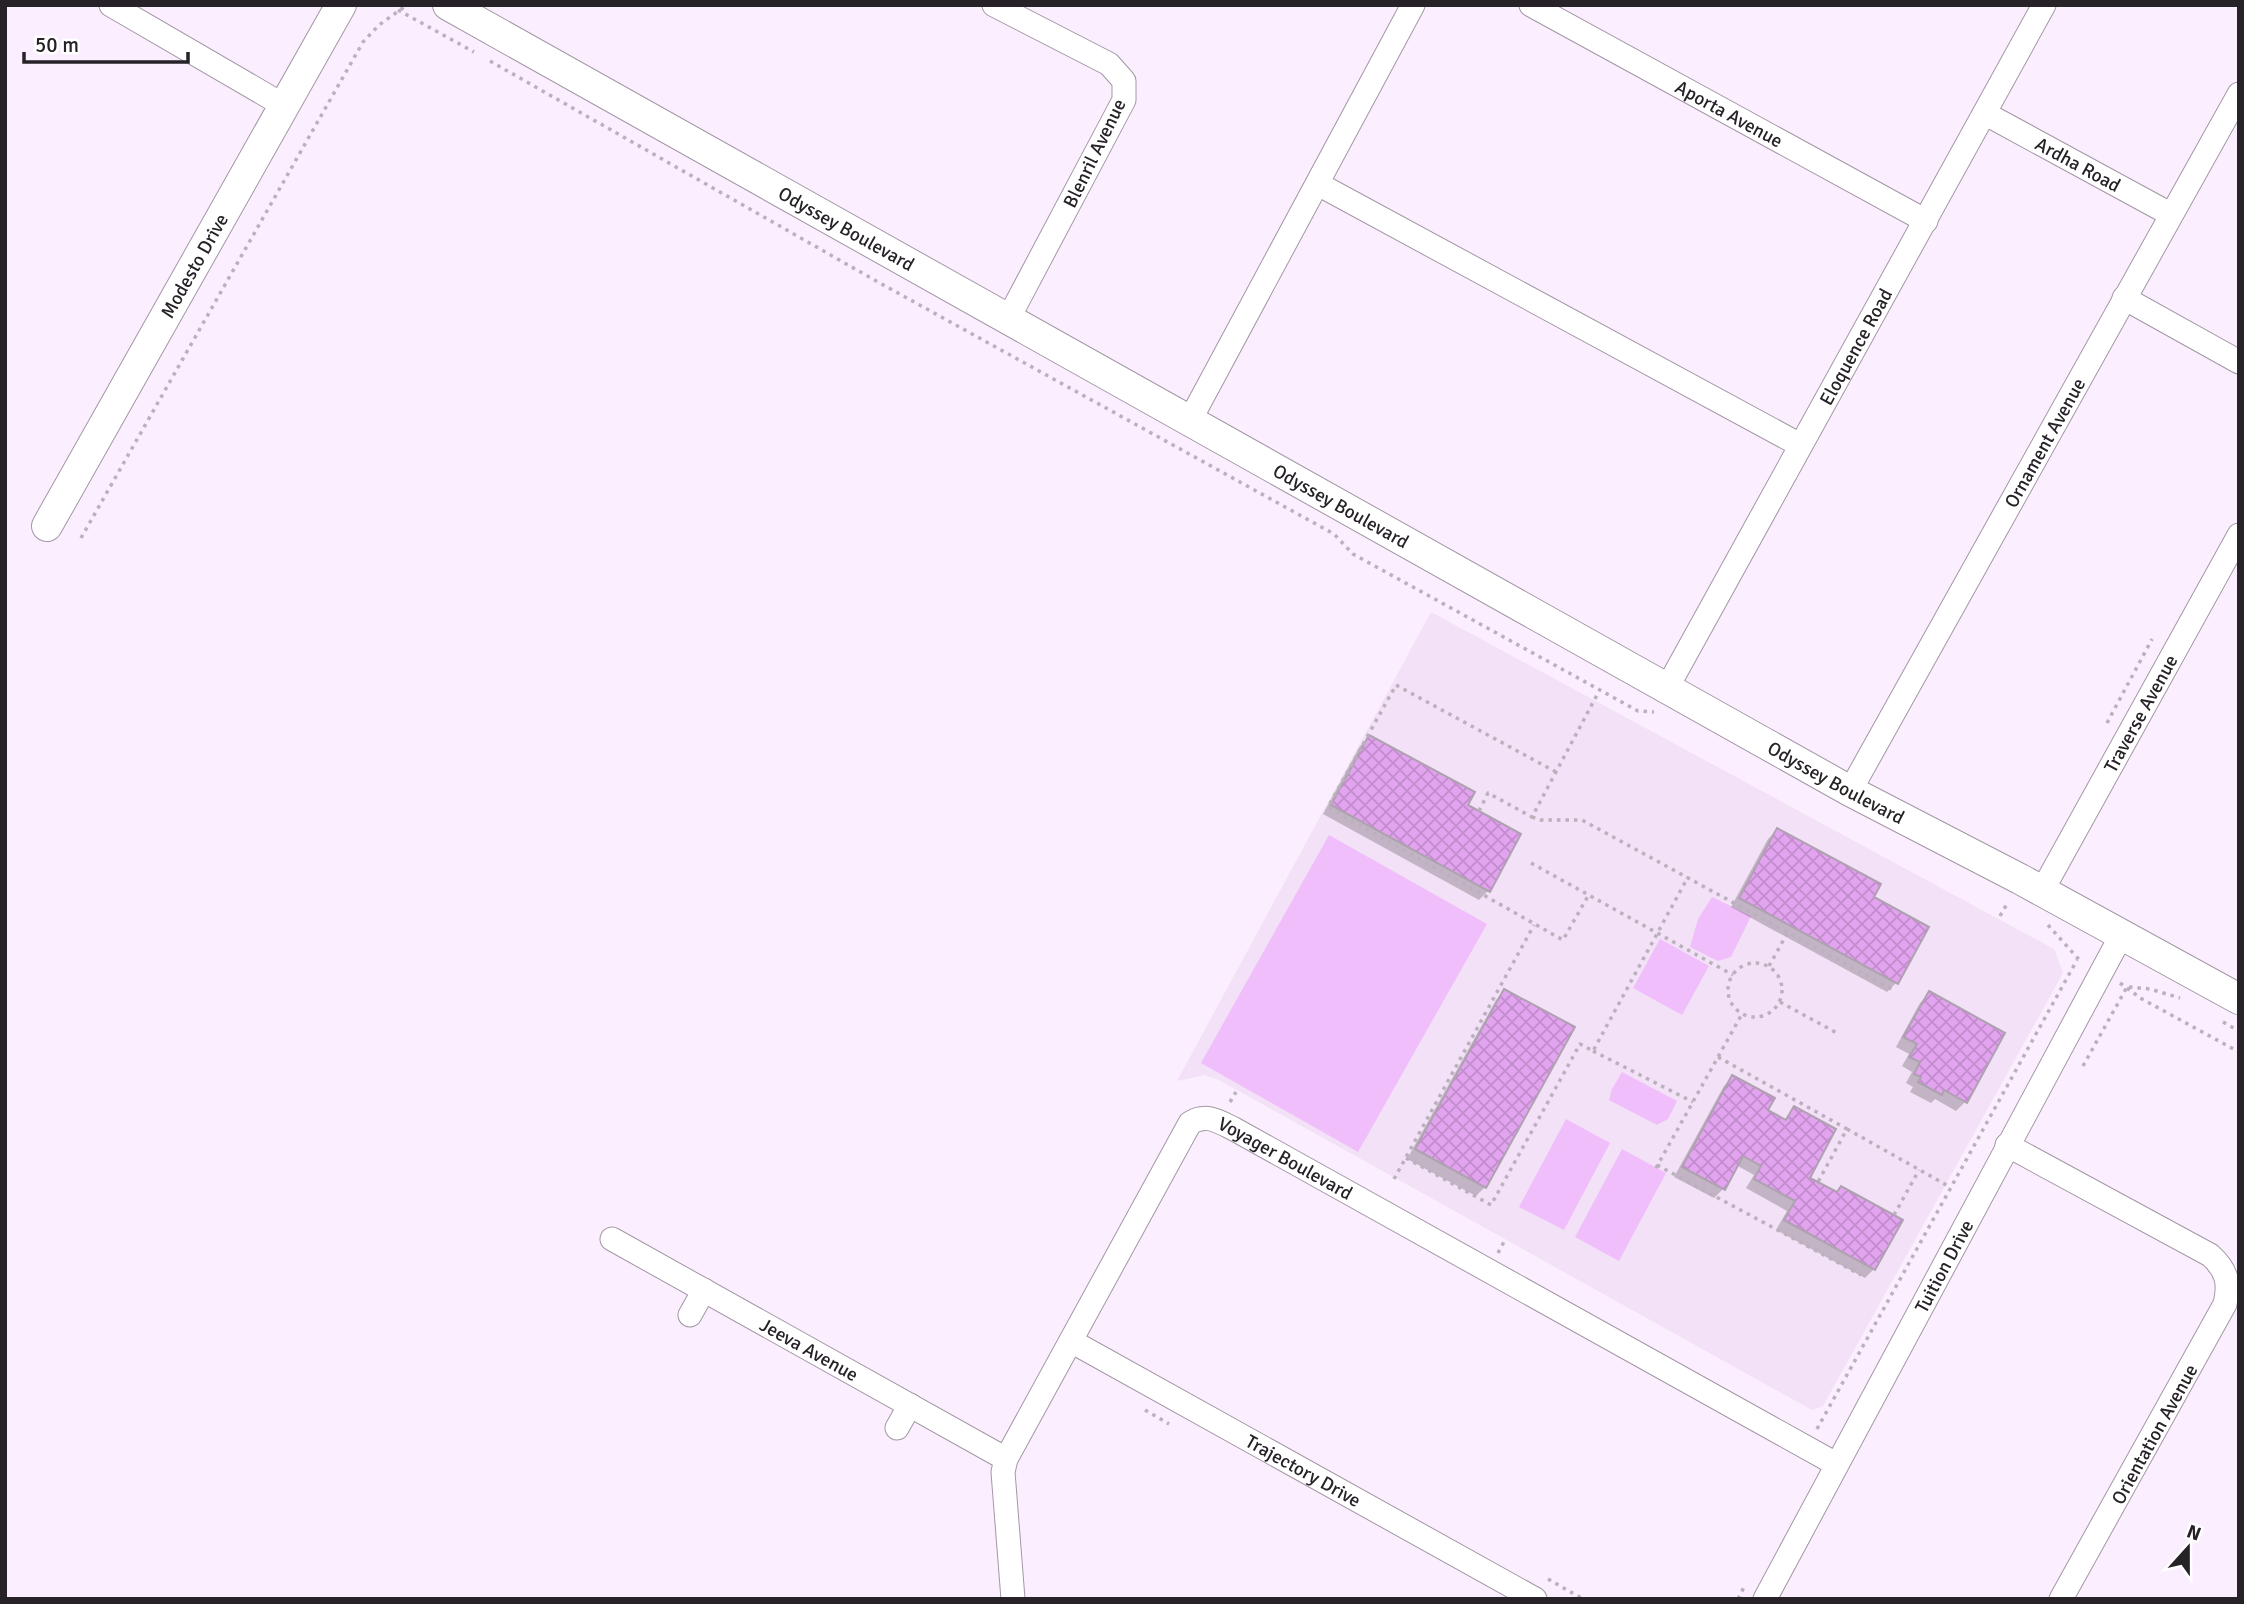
<svg xmlns="http://www.w3.org/2000/svg" width="2244" height="1604" font-family="Signika,sans-serif">
  <style>
    .built { fill: #f3e1f7 }
    .park { fill: #f0befa }
    .shadow { fill: #0003 }
    .building { fill: url(#building-cross-hatch); stroke: #aea2b0; stroke-width: 2 }
    .lines { fill: none; stroke-linecap: round; stroke-linejoin: round }
    .minor-casing { stroke: #a397a5; stroke-width: 25 }
    .tertiary-casing { stroke: #a397a5; stroke-width: 32 }
    .path { stroke: #bbb1bd; stroke-width: 3.5; stroke-dasharray: 3.5 5; stroke-linecap: butt }
    .minor { stroke: #fff; stroke-width: 23 }
    .tertiary { stroke: #fff; stroke-width: 30 }
    .labels { text-anchor: middle; stroke-width: 5; stroke-linejoin: round; paint-order: stroke }
    .street-label { font-size: 19px; fill: #262227; stroke: #fff }
  </style>
  <defs>
    <pattern id="building-cross-hatch" width="8" height="8" patternUnits="userSpaceOnUse" patternTransform="scale(1.75)"><rect width="8" height="8" fill="#e2a3ef"/><path d="M0 0l8 8M0 8l8-8" fill="none" stroke="#c28ccd"/></pattern>
  </defs>
  <rect width="100%" height="100%" fill="#fbeefe"/>
  <path class="built" d="M1431,612L2054,949L2063,973L1823,1406L1812,1410L1219,1080L1204,1075L1177,1081Z"/>
  <g class="park">
    <path d="M1329,835L1487,924L1358,1152L1201,1063Z"/>
    <path d="M1712,897L1751,916L1731,957L1718,961L1690,947L1698,919Z"/>
    <path d="M1660,939L1709,966L1682,1015L1633,988Z"/>
    <path d="M1622,1072L1677,1101L1668,1119L1657,1125L1609,1100L1612,1089Z"/>
    <path d="M1566,1119L1610,1143L1564,1230L1519,1207Z"/>
    <path d="M1622,1149L1666,1173L1619,1261L1575,1237Z"/>
  </g>
  <g class="shadow">
    <path d="M1369,737L1465,806L1488,891L1479,900L1323,814L1360,746Z"/>
    <path d="M1777,830L1872,898L1926,928L1896,983L1887,992L1731,907L1768,839Z"/>
    <path d="M1505,991L1485,1187L1476,1196L1407,1159L1496,1000Z"/>
    <path d="M1929,994L1965,1102L1956,1111L1935,1099L1931,1103L1910,1092L1913,1087L1906,1083L1912,1072L1902,1066L1909,1054L1896,1047L1920,1003Z"/>
    <path d="M1733,1077L1766,1111L1784,1120L1794,1108L1808,1178L1835,1193L1841,1188L1874,1269L1865,1278L1776,1230L1787,1211L1746,1188L1754,1175L1736,1165L1723,1189L1714,1198L1674,1177L1724,1086Z"/>
  </g>
  <g class="building">
    <path d="M1369,735L1475,792L1468,805L1521,834L1490,892L1331,805Z"/>
    <path d="M1777,828L1881,884L1874,897L1929,927L1898,984L1739,898Z"/>
    <path d="M1504,989L1575,1027L1486,1188L1415,1149Z"/>
    <path d="M1929,991L2005,1033L1967,1103L1944,1090L1942,1095L1918,1082L1921,1077L1914,1074L1920,1062L1909,1057L1917,1044L1903,1037Z"/>
    <path d="M1732,1075L1775,1098L1768,1110L1786,1120L1794,1106L1836,1129L1810,1178L1837,1192L1841,1186L1903,1220L1875,1270L1784,1220L1795,1201L1754,1179L1761,1166L1743,1156L1725,1190L1682,1167Z"/>
  </g>
  <g class="lines">
    <defs>
      <g id="minor">
        <path d="M111,5L283,105"/>
        <path d="M994,5L1109,64L1124,81V100L1007,321"/>
        <path id="s1" d="M1531,5L1926,221"/>
        <path id="s2" d="M1986,114L2170,214"/>
        <path d="M1318,184L1800,445"/>
        <path d="M2124,298L2239,362"/>
        <path d="M1189,422L1413,5"/>
        <path id="s3" d="M1667,688L2044,5"/>
        <path id="s4" d="M1850,791L2239,94"/>
        <path id="s5" d="M2042,891L2239,535"/>
        <path d="M2007,1145L2210,1255C2227,1270 2230,1283 2225,1304L2061,1599"/>
        <path id="s6" d="M612,1239L1006,1459"/>
        <path d="M690,1315L704,1290"/>
        <path id="s7" d="M1071,1341L1535,1599"/>
        <path d="M897,1428L910,1405"/>
        <path id="s8" d="M1013,1599L1003,1472L1006,1459L1190,1123C1206,1113 1218,1121 1234,1129L1836,1464"/>
        <path id="s9" d="M1765,1599L2122,934"/>
      </g>
      <g id="tertiary">
        <path id="s10" d="M448,5L1850,791L2020,879L2239,999"/>
        <path id="s11" d="M47,526L341,5"/>
      </g>
    </defs>
    <use href="#minor" class="minor-casing"/>
    <use href="#tertiary" class="tertiary-casing"/>
    <g class="path">
      <path d="M398,10L474,52"/>
      <path d="M490,61L878,282L1334,534L1353,554L1638,711L1654,712"/>
      <path d="M81,538L363,42L379,25L407,5"/>
      <path d="M2107,723L2152,639"/>
      <path d="M1556,772L1396,685L1328,807L1563,940L1588,896"/>
      <path d="M1479,811L1488,793L1532,817L1597,695"/>
      <path d="M1532,817L1540,820H1582L1895,991"/>
      <path d="M1531,863L1733,975"/>
      <path d="M2000,916L2008,902"/>
      <path d="M2048,925L2082,963"/>
      <circle cx="1755" cy="990" r="27"/>
      <path d="M1769,966L1788,932"/>
      <path d="M2120,983L2142,999L2239,1052"/>
      <path d="M2129,987L2150,989L2180,998"/>
      <path d="M1780,1002L1837,1033"/>
      <path d="M2223,1022L2239,1031"/>
      <path d="M1593,1051L1693,1102"/>
      <path d="M1718,1057L1847,1129L1818,1182"/>
      <path d="M2083,1066L2127,987"/>
      <path d="M1230,1102L1236,1092"/>
      <path d="M1847,1129L1950,1187"/>
      <path d="M1406,1158L1491,1205L1580,1044L1593,1051L1688,877"/>
      <path d="M1657,1165L1861,1275"/>
      <path d="M1656,1168L1742,1014"/>
      <path d="M1394,1179L1534,925"/>
      <path d="M1894,1215L1919,1170"/>
      <path d="M1498,1253L1505,1240"/>
      <path d="M1145,1410L1169,1424"/>
      <path d="M1817,1429L2077,960"/>
      <path d="M1548,1579L1583,1599"/>
      <path d="M1738,1599L1745,1585"/>
    </g>
    <use href="#minor" class="minor"/>
    <use href="#tertiary" class="tertiary"/>
  </g>
  <g class="labels">
    <g class="street-label">
      <text dy="7" stroke="none"><textPath href="#s1" startOffset="226">Aporta Avenue</textPath></text>
      <text transform="translate(1094 153) rotate(-64)" y="7">Blenril Avenue</text>
      <text dy="7" stroke="none"><textPath href="#s2" startOffset="105">Ardha Road</textPath></text>
      <text dy="7" stroke="none"><textPath href="#s10" startOffset="457">Odyssey Boulevard</textPath></text>
      <text dy="7" stroke="none"><textPath href="#s11" startOffset="299">Modesto Drive</textPath></text>
      <text dy="7" stroke="none"><textPath href="#s3" startOffset="390">Eloquence Road</textPath></text>
      <text dy="7" stroke="none"><textPath href="#s4" startOffset="399">Ornament Avenue</textPath></text>
      <text dy="7" stroke="none"><textPath href="#s10" startOffset="1024">Odyssey Boulevard</textPath></text>
      <text dy="7" stroke="none"><textPath href="#s5" startOffset="203">Traverse Avenue</textPath></text>
      <text dy="7" stroke="none"><textPath href="#s10" startOffset="1591">Odyssey Boulevard</textPath></text>
      <text dy="7" stroke="none"><textPath href="#s8" startOffset="630">Voyager Boulevard</textPath></text>
      <text dy="7" stroke="none"><textPath href="#s9" startOffset="378">Tuition Drive</textPath></text>
      <text dy="7" stroke="none"><textPath href="#s6" startOffset="226">Jeeva Avenue</textPath></text>
      <text transform="translate(2154 1434) rotate(-61)" y="7">Orientation Avenue</text>
      <text dy="7" stroke="none"><textPath href="#s7" startOffset="266">Trajectory Drive</textPath></text>
    </g>
  </g>
  <rect width="2244" height="1604" fill="none" stroke="#262227" stroke-width="14"/>
  <g transform="translate(2188 1548) rotate(21)" stroke="#ffffff" stroke-width="5" paint-order="stroke">
  <path d="M0-5L12 26L0 18L-12 26Z" fill="#262227"/>
  <text y="-10" font-size="19" font-weight="bold" text-anchor="middle" fill="#262227">N</text>
  </g>
  <path d="M24 52v10h164v-10" fill="none" stroke="#262227" stroke-width="3.5"/>
  <text x="35" y="52" font-size="21" fill="#262227" stroke="#ffffff" stroke-width="5" paint-order="stroke">50 m</text>
</svg>
